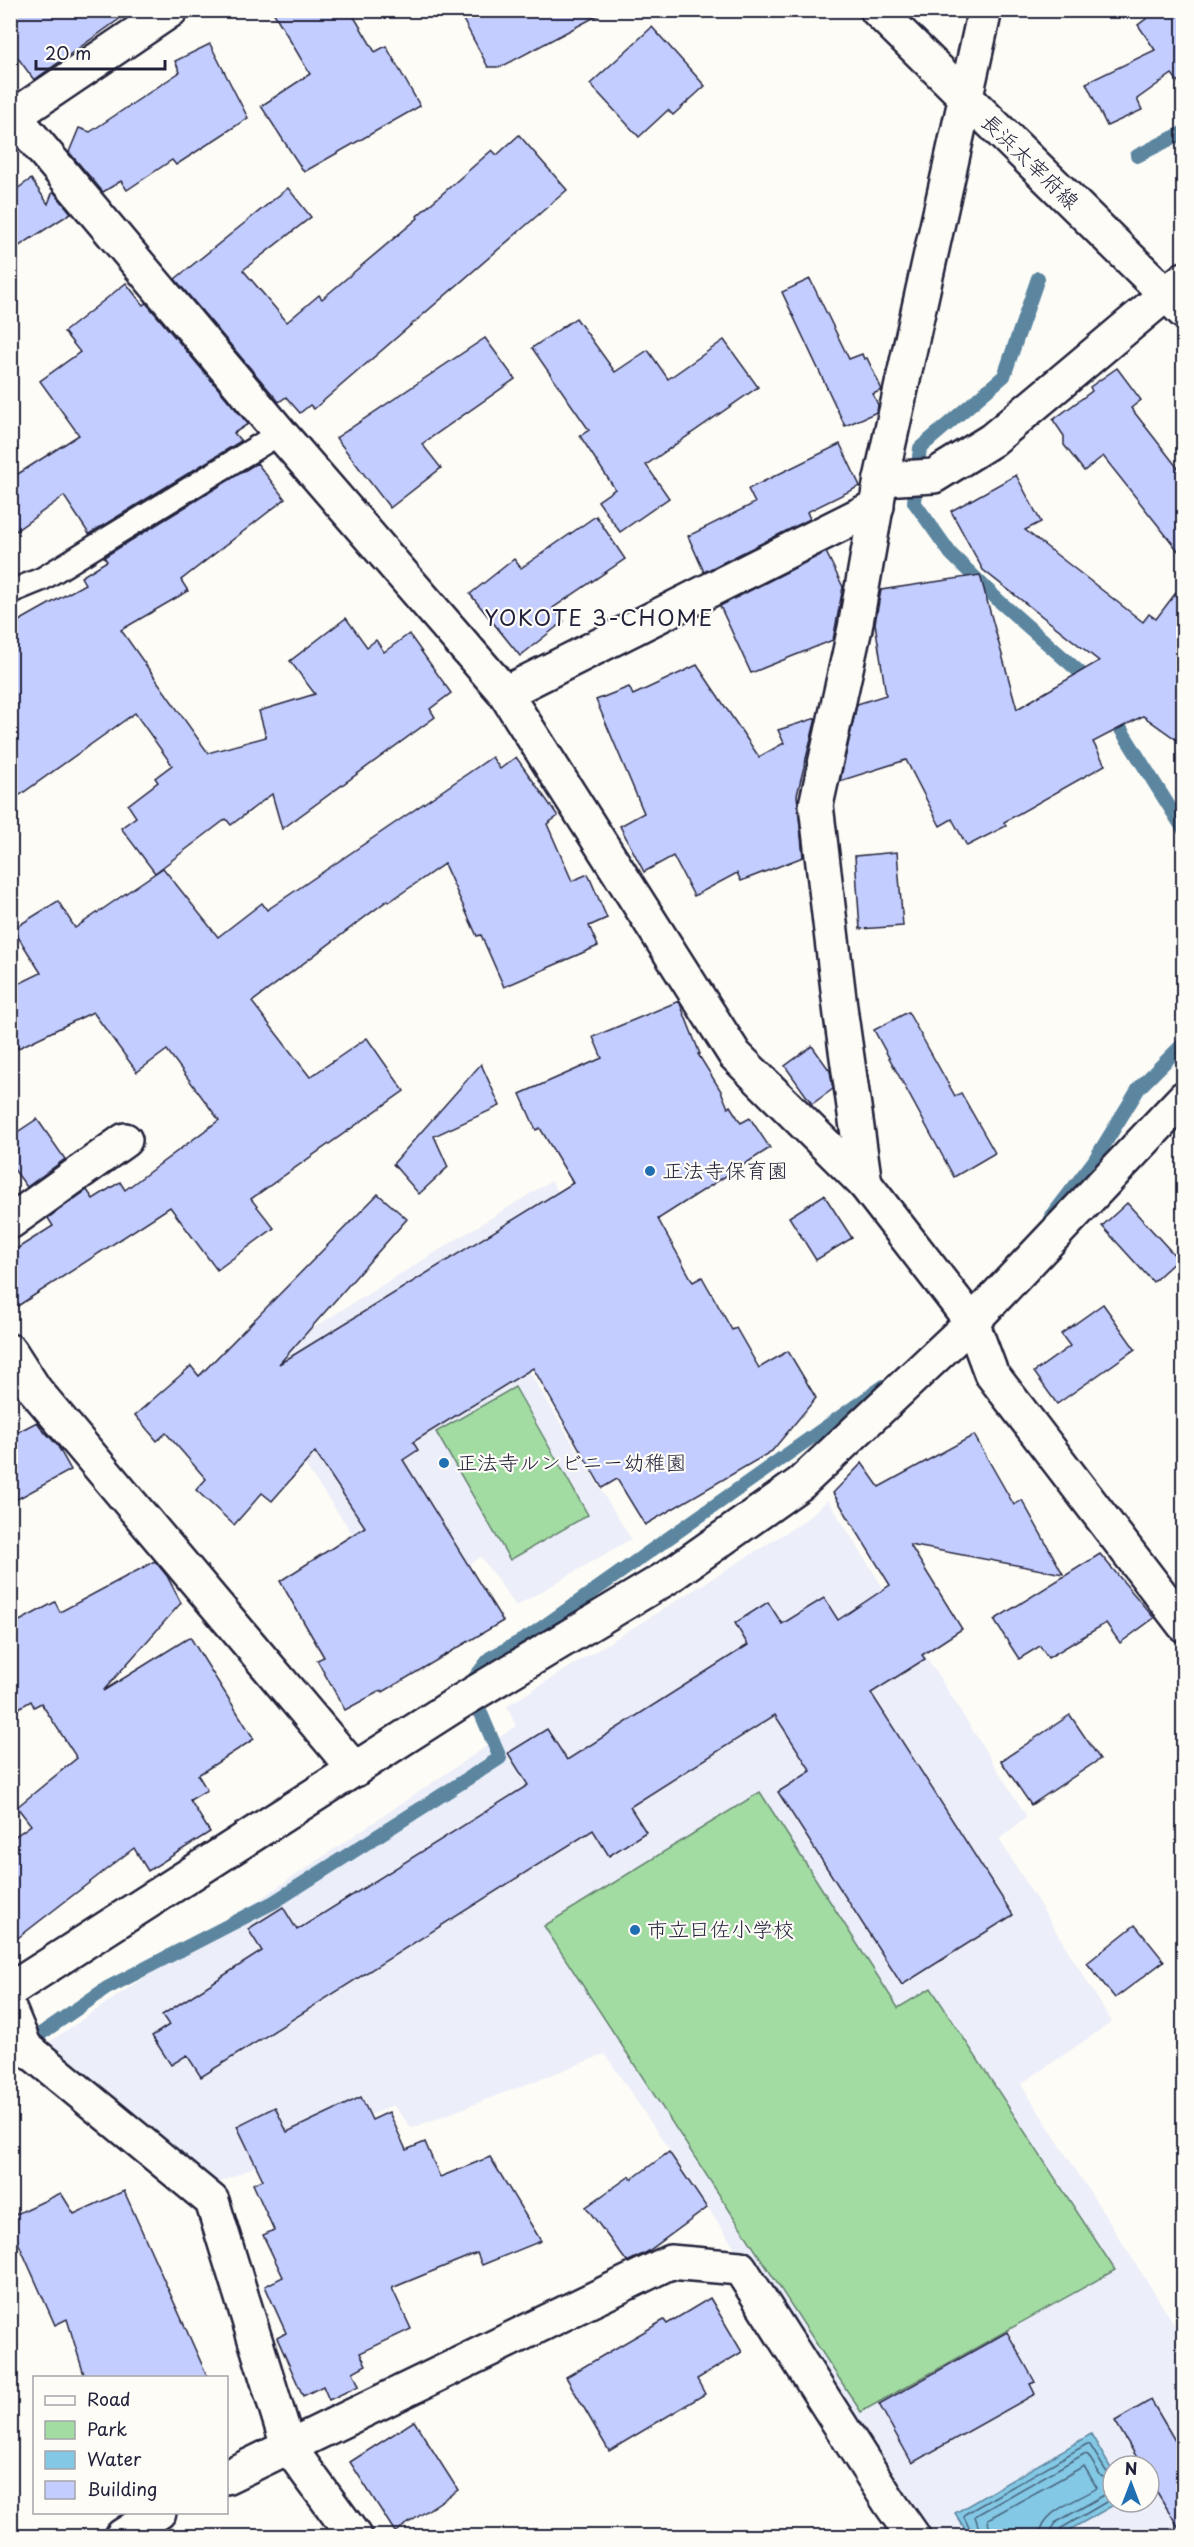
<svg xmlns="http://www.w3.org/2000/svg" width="1194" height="2547" font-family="'Playpen Sans','Klee One',sans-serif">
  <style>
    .built { fill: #eceef9; fill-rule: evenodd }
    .green { fill: #a2dca2; stroke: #627f6e; stroke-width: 1.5 }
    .water { fill: #83c8e4; stroke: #5c86a0; stroke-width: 1.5 }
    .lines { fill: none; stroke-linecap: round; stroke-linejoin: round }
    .shore { stroke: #49647f; stroke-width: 1.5 }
    .stream { stroke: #5c86a0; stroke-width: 14 }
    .building { fill: #c3cdff; stroke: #22223b; stroke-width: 1.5 }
    .service-casing { stroke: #22223b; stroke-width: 27 }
    .minor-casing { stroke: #22223b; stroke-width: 38 }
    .tertiary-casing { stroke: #22223b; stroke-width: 38 }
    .service { stroke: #fdfcf7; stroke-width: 22 }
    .minor { stroke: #fdfcf7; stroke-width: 33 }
    .tertiary { stroke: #fdfcf7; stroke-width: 33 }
    .poi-dot { fill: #1f6fb2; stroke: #fdfcf7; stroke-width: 2 }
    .labels { text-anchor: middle; stroke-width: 4.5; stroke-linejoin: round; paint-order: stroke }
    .street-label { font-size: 21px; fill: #22223b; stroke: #fdfcf7 }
    .poi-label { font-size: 21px; fill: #22223b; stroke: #fdfcf7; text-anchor: start }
    .neighbourhood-label { font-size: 22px; letter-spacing: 1.5px; fill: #22223b; stroke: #fdfcf7 }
  </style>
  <rect width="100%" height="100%" fill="#fdfcf7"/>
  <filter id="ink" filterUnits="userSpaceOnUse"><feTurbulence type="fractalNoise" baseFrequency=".0167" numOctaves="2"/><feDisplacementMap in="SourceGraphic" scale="12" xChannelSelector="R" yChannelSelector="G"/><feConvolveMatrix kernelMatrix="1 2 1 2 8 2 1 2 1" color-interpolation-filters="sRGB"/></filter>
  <g filter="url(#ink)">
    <g class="built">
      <path d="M551,1181L623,1287L516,1350L631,1539L516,1606L481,1557L402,1606L251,1386L308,1331Z"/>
      <path d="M828,1500L1027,1817L999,1839L1112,2022L1021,2084L1183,2338V2527L1160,2536H928L605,2054L412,2128L393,2105L216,2184L49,2042L516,1726L507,1706L803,1522ZM1113,2466H1149V2502H1113Z"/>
    </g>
    <g class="green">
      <path d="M515,1387L588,1515L510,1560L436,1432Z"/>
      <path d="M760,1792L898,2008L931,1988L1115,2270L861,2412L544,1926Z"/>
    </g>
    <path class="water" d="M1091,2434L1113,2472V2502H1119L1059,2536H969L955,2513Z"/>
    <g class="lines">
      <g class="shore">
        <path d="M973,2536L964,2517L965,2514L1087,2444L1090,2445L1106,2471L1113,2473"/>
        <path d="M981,2536L975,2516L1084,2454L1088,2455L1101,2476L1113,2481"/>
        <path d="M990,2536L988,2519L1084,2466L1097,2488C1078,2501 1041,2510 1040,2536"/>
        <path d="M1049,2536L1051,2529L1055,2523L1113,2490"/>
        <path d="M1057,2536L1060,2529L1113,2498"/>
      </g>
      <g class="stream">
        <path d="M1137,156L1184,132"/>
        <path d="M1038,278L1004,376L920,448L914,502L951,554L999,601L1092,683"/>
        <path d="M1110,712L1184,830"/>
        <path d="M1051,1217L1094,1161L1139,1088L1184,1043"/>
        <path d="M10,2055L107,1988L274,1902L500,1758L469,1685L490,1658L530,1636L884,1386"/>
      </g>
    </g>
    <g class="building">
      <path d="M10,10H132L34,80L10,47Z"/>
      <path d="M272,10H350L375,52L386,46L420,106L304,172L261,106L310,74Z"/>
      <path d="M458,10H608L501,67H488Z"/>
      <path d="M1158,10H1184V89L1172,74L1137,99L1142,110L1107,126L1086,83L1155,50L1138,25Z"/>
      <path d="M652,27L705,86L673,115L668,110L639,137L590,84Z"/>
      <path d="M210,44L248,118L176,165L172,160L127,190L121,181L103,192L69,152L79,128L90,132L180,72L175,61Z"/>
      <path d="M519,135L567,190L314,409L310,405L300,413L286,397L279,402L175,279L288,188L311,217L243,270L287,322L319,295L322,299L418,218L417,216L492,150L497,155Z"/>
      <path d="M31,179L48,204L53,191L71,213L10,252V194Z"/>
      <path d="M810,279L849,359L862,354L864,359L867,358L882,390L873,394L878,405L877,412L845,426L782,292Z"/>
      <path d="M126,283L143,305L146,303L248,424L234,433L241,441L89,534L64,496L10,535V479L79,435L40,381L80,352L64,332Z"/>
      <path d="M576,318L615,372L648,350L668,379L724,340L758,387L646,465L669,498L620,532L598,501L615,489L580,436L589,430L532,348Z"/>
      <path d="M485,338L515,379L422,444L441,468L390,508L336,438Z"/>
      <path d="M1117,368L1141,400L1131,408L1184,476V558L1103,456L1084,471L1064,445V436L1053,420L1092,391L1090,387Z"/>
      <path d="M840,444L860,486L807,512L810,519L704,572L688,536L755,503L748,489Z"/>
      <path d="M257,463L285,499L181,580L188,591L121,630L208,753L266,737L259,711L315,694L290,661L346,618L367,647L376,640L384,652L409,634L451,693L430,709L435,717L282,829L272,794L231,825L226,819L155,873L121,828L136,817L128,805L158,782L155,778L172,765L135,713L10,802V626L85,584L81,577L107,561L104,557Z"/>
      <path d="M1016,475L1041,522L1025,530L1143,622L1149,614L1156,619L1184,582V745L1143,716L1093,742L1105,765L1004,822L1006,826L967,846L952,819L940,826L906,760L840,781L857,704L886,695L875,623L881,590L980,575L1017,709L1099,661L983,570L951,511Z"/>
      <path d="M596,516L625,559L553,608L564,621L520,656L470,594L514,559L521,568Z"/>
      <path d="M826,552L843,587L833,640L751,673L720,606Z"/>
      <path d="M697,665L759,757L784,743L778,730L816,718L797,795L803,857L741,881L737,873L694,896L673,856L644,872L620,826L644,813L596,700L629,687L633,695Z"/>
      <path d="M492,757L500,769L516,757L558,816L547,824L572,881L588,874L607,918L589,926L598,946L504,987L481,935L477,936L444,864L389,902L388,900L252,1002L310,1077L367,1038L404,1091L251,1199L274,1228L217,1270L170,1207L10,1311V1253L53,1226L48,1218L87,1190L93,1199L120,1182L125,1190L219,1120L167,1050L137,1072L93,1012L10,1052V988L41,973L13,929L58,901L75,928L163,868L218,937L262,903L267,910Z"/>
      <path d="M897,852L903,926L860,929L855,856Z"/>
      <path d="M679,1001L700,1054H698L721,1091L728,1108L730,1106L741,1123L750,1118L770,1148L658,1219L693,1282L702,1277L732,1330L736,1328L759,1368L788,1351L816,1398L772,1451L645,1525L617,1479L602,1488L533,1368L413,1442L418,1450L403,1460L503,1621L383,1692L382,1690L345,1710L317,1660L324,1657L280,1581L365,1527L315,1452L272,1501L262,1493L234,1525L196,1490L206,1479L166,1433L157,1441L135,1415L191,1366L199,1376L378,1194L407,1219L279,1364L573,1183L540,1128L536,1130L520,1094L602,1058L593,1037Z"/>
      <path d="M908,1012L955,1096L961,1093L995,1153L954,1177L874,1030Z"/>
      <path d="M812,1046L830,1071L833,1089L812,1104L785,1066Z"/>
      <path d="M481,1064L500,1106L434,1136L448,1167L419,1194L393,1164Z"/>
      <path d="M37,1119L65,1159L27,1187L10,1164V1137Z"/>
      <path d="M824,1195L852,1238L816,1260L789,1217Z"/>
      <path d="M1127,1203L1178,1259L1153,1282L1102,1226Z"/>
      <path d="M1103,1304L1135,1349L1057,1404L1034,1372L1070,1346L1061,1334Z"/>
      <path d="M37,1422L45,1433H46L57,1445L71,1470L10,1503V1436Z"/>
      <path d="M974,1435L1014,1505L1022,1500L1063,1574L910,1545L962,1629L922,1655L925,1659L871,1693L1013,1915L902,1985L778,1792L811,1771L775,1715L630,1807L646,1832L609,1856L593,1830L201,2077L187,2055L171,2065L152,2036L169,2025L162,2015L262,1951L248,1929L283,1907L297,1930L528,1785L508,1753L547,1729L567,1760L748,1645L735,1623L768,1602L782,1624L824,1598L838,1620L890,1585L833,1493L862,1463L879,1487Z"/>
      <path d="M1100,1554L1154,1618L1120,1643L1106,1623L1048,1658L1040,1646L1019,1659L994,1620Z"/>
      <path d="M155,1561L167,1576L181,1603L103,1691L190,1637L254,1739L198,1775L207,1790L190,1800L210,1832L148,1871L134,1848L10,1944V1840L31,1825L17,1807L77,1758L41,1703L34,1707L31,1701L10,1713V1626L55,1602L60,1612Z"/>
      <path d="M1070,1715L1100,1759L1031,1805L1001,1761Z"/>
      <path d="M1135,1925L1164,1961L1115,1998L1087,1963Z"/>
      <path d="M361,2097L372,2120L389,2112L406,2150L425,2142L440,2177L490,2157L541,2241L482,2265L477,2253L392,2288L411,2329L360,2353L366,2365L353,2372L359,2386L329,2400L323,2386L303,2396L277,2338L286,2333L265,2286L283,2277L263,2235L274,2230L253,2184L263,2180L237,2126L275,2107L287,2132Z"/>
      <path d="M669,2152L707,2208L647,2252L627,2262L586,2207L630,2176L632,2179Z"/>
      <path d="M124,2191L208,2378H85L67,2319L55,2325L10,2224V2217L61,2193L74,2214Z"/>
      <path d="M710,2298L742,2352L697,2379L705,2394L609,2451L566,2377L664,2320L667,2324Z"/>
      <path d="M1007,2332L1035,2382L1030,2384L1035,2394L912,2463L879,2404Z"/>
      <path d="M1151,2400L1184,2456V2536L1149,2479V2466H1142L1115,2421Z"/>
      <path d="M414,2421L458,2490L395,2532L350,2462Z"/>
    </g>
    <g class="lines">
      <defs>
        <path id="service" d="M10,592L42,579L280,433"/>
        <g id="minor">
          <path d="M10,109L15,117L280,433L505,693L735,1055L865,1184L972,1322L991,1373L1184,1625"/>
          <path d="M10,119L171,10"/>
          <path d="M881,479L934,476L992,440L1184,279"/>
          <path d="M505,693L877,506"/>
          <path d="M865,1184L841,1015L816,805L855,628L881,479L985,10"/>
          <path d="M10,1222L125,1140"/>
          <path d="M10,1351L35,1390L355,1770"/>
          <path d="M10,2011L25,2047L212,2201L288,2446L354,2536"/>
          <path d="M226,2477L670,2262L740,2268L890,2503L913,2536"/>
          <path d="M122,2536L159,2512"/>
        </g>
        <g id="tertiary">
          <path d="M877,10L1184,312"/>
          <path d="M10,1990L458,1703L668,1577L801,1483L972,1322L1184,1098"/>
        </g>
      </defs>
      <use href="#service" class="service-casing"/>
      <use href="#minor" class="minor-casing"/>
      <use href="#tertiary" class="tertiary-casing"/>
      <use href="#service" class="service"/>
      <use href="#minor" class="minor"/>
      <use href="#tertiary" class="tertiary"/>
    </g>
  </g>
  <g class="poi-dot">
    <circle cx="650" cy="1171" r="6"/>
    <circle cx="444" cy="1463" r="6"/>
    <circle cx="635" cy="1930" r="6"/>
  </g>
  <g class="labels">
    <g class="street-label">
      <text transform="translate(1030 162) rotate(44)" y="7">長浜太宰府線</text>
    </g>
    <g class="poi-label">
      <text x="662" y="1178">正法寺保育園</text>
      <text x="456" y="1470">正法寺ルンビニー幼稚園</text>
      <text x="647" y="1937">市立曰佐小学校</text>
    </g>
    <g class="neighbourhood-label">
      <text x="599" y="626">YOKOTE 3-CHOME</text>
    </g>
  </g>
  <rect width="1194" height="2547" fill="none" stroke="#fdfcf7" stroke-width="36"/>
  <rect x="18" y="18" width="1158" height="2511" fill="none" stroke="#22223b" stroke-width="2" filter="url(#ink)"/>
  <rect x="33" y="2376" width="195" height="138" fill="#fdfcf7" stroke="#a5a5ac" stroke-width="1.5"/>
  <rect x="45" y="2396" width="30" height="9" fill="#fdfcf7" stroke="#a5a5ac" stroke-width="1.5"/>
  <text x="87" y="2406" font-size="18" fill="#22223b">Road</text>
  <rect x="45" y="2421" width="30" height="18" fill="#a2dca2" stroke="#a5a5ac" stroke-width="1.5"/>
  <text x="87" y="2436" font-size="18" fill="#22223b">Park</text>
  <rect x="45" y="2451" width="30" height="18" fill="#83c8e4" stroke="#a5a5ac" stroke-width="1.5"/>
  <text x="87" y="2466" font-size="18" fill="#22223b">Water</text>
  <rect x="45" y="2481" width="30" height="18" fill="#c3cdff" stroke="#a5a5ac" stroke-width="1.5"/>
  <text x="87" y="2496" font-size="18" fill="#22223b">Building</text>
  <g transform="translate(1131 2484)"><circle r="28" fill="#fdfcf7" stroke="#a5a5ac" stroke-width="1.5"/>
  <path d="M0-4.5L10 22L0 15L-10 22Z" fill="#1f6fb2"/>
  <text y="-9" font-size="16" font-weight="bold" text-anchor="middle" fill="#22223b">N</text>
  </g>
  <path d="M36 60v9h129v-9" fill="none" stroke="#22223b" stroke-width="3"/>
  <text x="45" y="60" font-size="18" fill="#22223b" stroke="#fdfcf7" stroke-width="4.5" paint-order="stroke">20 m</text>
</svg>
